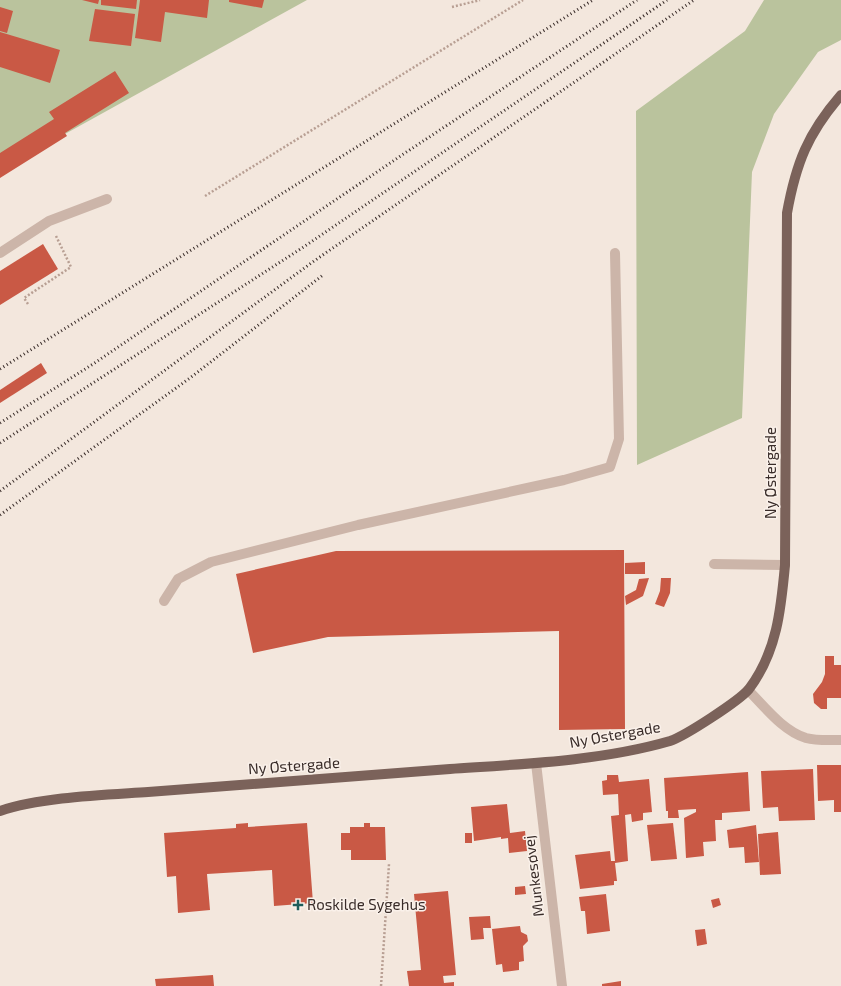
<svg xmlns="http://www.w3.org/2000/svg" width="841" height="986" font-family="'Exo 2',sans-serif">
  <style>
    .green { fill: #bac39d }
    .building { fill: #c95945 }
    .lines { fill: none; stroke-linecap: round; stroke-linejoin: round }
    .path { stroke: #b89f93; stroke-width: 2.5; stroke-dasharray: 2 2; stroke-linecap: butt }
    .minor { stroke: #ccb5a9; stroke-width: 10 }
    .major { stroke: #7b625a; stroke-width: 10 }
    .rail { stroke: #392c29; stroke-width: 3; stroke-dasharray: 1 3; stroke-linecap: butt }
    .poi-dot { fill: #1d5c5a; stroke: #faf1ea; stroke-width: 1.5 }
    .labels { text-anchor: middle; stroke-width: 3; stroke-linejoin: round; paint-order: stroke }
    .street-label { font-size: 15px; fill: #392c29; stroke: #faf1ea }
    .poi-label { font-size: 15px; fill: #392c29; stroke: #faf1ea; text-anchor: start }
  </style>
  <rect width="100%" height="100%" fill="#f3e7dd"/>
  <g class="green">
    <path d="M0,0H307L0,170Z"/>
    <path d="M764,0H841V40L818,52L774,114L752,172L742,418L637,465L636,111L745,31Z"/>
  </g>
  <g class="building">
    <path d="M82,0H99L98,4Z"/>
    <path d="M101,0H137L136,9L101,5Z"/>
    <path d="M140,0H209L207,18L165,12L161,42L135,38Z"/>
    <path d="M229,0H264L262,8L229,2Z"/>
    <path d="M0,7L13,11L7,33L0,31Z"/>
    <path d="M95,9L135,14L131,46L89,41Z"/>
    <path d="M0,32L60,50L50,83L0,67Z"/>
    <path d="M115,71L129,93L65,133L67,136L0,178V153L54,119L49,112Z"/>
    <path d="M43,244L58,269L0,305V271Z"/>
    <path d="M41,363L47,373L0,403V390Z"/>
    <path d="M624,550L625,729L559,730V631L328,637L253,653L236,574L336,551Z"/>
    <path d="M645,562V574H625V563Z"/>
    <path d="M649,578L643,596L626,605L625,596L636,590L639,579Z"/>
    <path d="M661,578H671L670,593L664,607L655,604L660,591Z"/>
    <path d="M825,656H834V665H841V698H827V709H821L814,703L813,694L822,682L825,674Z"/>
    <path d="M817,765H841V812H834V800L818,801Z"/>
    <path d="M813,769L815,820L779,821L778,807L763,808L761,771Z"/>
    <path d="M748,772L750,811L722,813V820H715L716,841L703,842L704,856L686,858L684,818L696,812V809L678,810L679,818H668V811H666L664,778Z"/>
    <path d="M607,775H618L619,782L649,779L652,812L643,813V820L632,822L631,814L625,815L628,861L615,863L617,881H614V885L580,889L575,855L610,851L611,861H615L611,816L619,815L618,794L603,795L602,781L607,780Z"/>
    <path d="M507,804L510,833L525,831L527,851L509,853L508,838L501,839V837L474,841L471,807Z"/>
    <path d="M248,823V827L307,823L313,903L274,906L272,870L207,874L210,910L178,913L176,876L167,877L164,833L236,828V824Z"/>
    <path d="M364,823H370V827H385L386,860H351V850H341V833H350V827H364Z"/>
    <path d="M673,823L677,859L651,861L647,825Z"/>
    <path d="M756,825L759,862L745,863L744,847L729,848L727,830Z"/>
    <path d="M778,832L781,874L760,875L758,834Z"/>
    <rect x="465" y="833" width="7" height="10"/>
    <path d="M525,886L526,894L515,895V887Z"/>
    <path d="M448,891L456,975L443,976L444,983L454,982V986H409L407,971L421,970L414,894Z"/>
    <path d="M606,894L610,931L587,934L585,911H581L579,897Z"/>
    <path d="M719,898L721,905L713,908L711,900Z"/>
    <path d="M490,916L491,928H483L484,939L471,940L469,917Z"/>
    <path d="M520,926L521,932L527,935L528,941L523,946L524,961L519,962V970L503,972L502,964L496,965L492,929Z"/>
    <path d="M705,929L707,944L697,946L695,930Z"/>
    <path d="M213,975L214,986H156L155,979Z"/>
    <path d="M621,981V986H602V984Z"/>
  </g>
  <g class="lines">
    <g class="path">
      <path d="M452,7L480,0"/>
      <path d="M205,196L523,0"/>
      <path d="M28,304L24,298L71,267L56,236"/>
      <path d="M381,986L389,864"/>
    </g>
    <g class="minor">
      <path d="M0,253L49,221L107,199"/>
      <path d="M714,564L785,565"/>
      <path d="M164,601L178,579L211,562L358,525L564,480L610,467L619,439L615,253"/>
      <path d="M748,690C765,707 783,731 806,738C817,741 830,740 841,740"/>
      <path d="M536,763L562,986"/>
    </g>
    <path class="major" d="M0,811C41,797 104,795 148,792C249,784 350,777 450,769C523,764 601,761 670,741C685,736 739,701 749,689C777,652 781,609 785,565L787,213C796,163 808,133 841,95"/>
    <g class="rail">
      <path d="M0,369L593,0"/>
      <path d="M0,423L93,364L402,155L637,0"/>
      <path d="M0,443L302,248L667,0"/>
      <path d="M0,491L314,261L694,0"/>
      <path d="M0,515L190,378L323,275"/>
    </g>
  </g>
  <path class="poi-dot" d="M296 899h4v4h4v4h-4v4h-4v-4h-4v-4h4z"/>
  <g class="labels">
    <g class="street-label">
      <text transform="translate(771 473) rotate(-90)" y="5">Ny Østergade</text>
      <text transform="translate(615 735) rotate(-10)" y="5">Ny Østergade</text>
      <text transform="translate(294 766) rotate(-4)" y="5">Ny Østergade</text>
      <text transform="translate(534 876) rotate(-97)" y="5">Munkesøvej</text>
    </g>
    <g class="poi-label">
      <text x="307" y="910">Roskilde Sygehus</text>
    </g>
  </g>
</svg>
